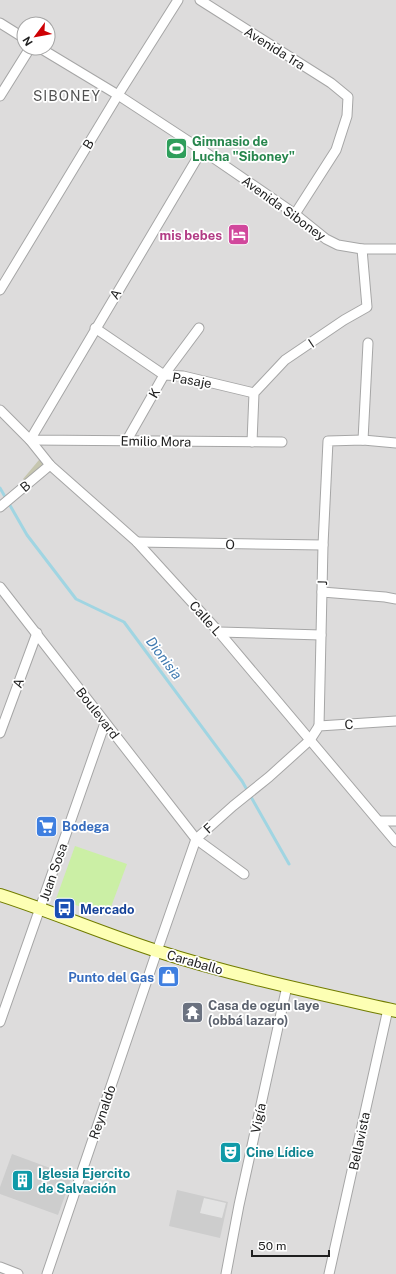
<svg xmlns="http://www.w3.org/2000/svg" width="396" height="1274" font-family="'Public Sans',sans-serif">
  <style>
    .residential { fill: #dddcdc; fill-rule: evenodd }
    .religious { fill: #cdcdcd }
    .construction { fill: #c6c6af }
    .grass { fill: #cbefa5 }
    .parking { fill: #e3e3e3 }
    .lines { fill: none; stroke-linecap: round; stroke-linejoin: round }
    .stream { stroke: #a0d5e2; stroke-width: 3 }
    .street-casing { stroke: #a6a6a6; stroke-width: 11 }
    .secondary-casing { stroke: #717c00; stroke-width: 14 }
    .street { stroke: #fff; stroke-width: 9 }
    .secondary { stroke: #fdffb4; stroke-width: 12 }
    .labels { text-anchor: middle; stroke-width: 3.5; stroke-linejoin: round; paint-order: stroke }
    .street-label { font-size: 13px; fill: #1f1f1f; stroke: #fff }
    .leisure-label { font-size: 13px; font-weight: bold; fill: #27864d; stroke: #fff; text-anchor: start }
    .hotel-label { font-size: 13px; font-weight: bold; fill: #b23c85; stroke: #fff; text-anchor: end }
    .shop-label { font-size: 13px; font-weight: bold; fill: #366cbe; stroke: #fff; text-anchor: start }
    .transit-label { font-size: 13px; font-weight: bold; fill: #164399; stroke: #fff; text-anchor: start }
    .worship-label { font-size: 13px; font-weight: bold; fill: #5b616d; stroke: #fff; text-anchor: start }
    .culture-label { font-size: 13px; font-weight: bold; fill: #0d838f; stroke: #fff; text-anchor: start }
    .neighbourhood-label { font-size: 14px; letter-spacing: 1px; fill: #525252; stroke: #fff }
    .water-label { font-size: 14px; font-style: italic; fill: #407ab0; stroke: #fff }
  </style>
  <rect width="100%" height="100%" fill="#f1ece4"/>
  <path class="residential" d="M0,0H396V1274H0ZM24,24H48V48H24Z"/>
  <g class="religious">
    <path d="M12,1154L72,1176L58,1215L0,1194V1187Z"/>
    <path d="M177,1190L228,1202L220,1238L169,1226Z"/>
  </g>
  <path class="construction" d="M44,454L52,461L33,485L23,479Z"/>
  <path class="grass" d="M75,846L127,864L108,915L56,899Z"/>
  <path class="parking" d="M204,1198L226,1203L222,1218L200,1213Z"/>
  <g class="lines">
    <path class="stream" d="M0,488L27,535L76,599L124,622L242,781L289,864"/>
    <defs>
      <g id="street">
        <path d="M200,0L331,83L348,97L347,116L336,150L295,214"/>
        <path d="M0,23L24,38"/>
        <path d="M40,48L118,95L202,150L295,214L326,239L338,245L362,249H396"/>
        <path d="M0,96L30,48"/>
        <path d="M202,150L30,440L282,442"/>
        <path d="M0,290L118,95L178,0"/>
        <path d="M95,328L164,375L183,376L254,393"/>
        <path d="M0,410L30,440L50,465L137,542L219,632L396,842"/>
        <path d="M127,440L164,375L199,328"/>
        <path d="M363,440L368,343"/>
        <path d="M252,442L254,393L285,360L344,320L367,307L362,249"/>
        <path d="M0,507L50,465"/>
        <path d="M137,542L323,545"/>
        <path d="M0,587L196,839L244,874"/>
        <path d="M322,592L385,597L396,599"/>
        <path d="M219,632L321,635"/>
        <path d="M319,726L323,545L328,441L363,440L396,443"/>
        <path d="M0,733L37,633"/>
        <path d="M379,821H396"/>
        <path d="M0,1022L105,723"/>
        <path d="M0,1267L18,1274"/>
        <path d="M47,1274L157,951L196,839L233,806L269,777L310,740L319,726L396,721"/>
        <path d="M226,1274L239,1205L287,986"/>
        <path d="M329,1274L388,1009"/>
      </g>
      <path id="secondary" d="M0,895C53,912 104,934 157,951C235,976 316,993 396,1011"/>
    </defs>
    <use href="#street" class="street-casing"/>
    <use href="#secondary" class="secondary-casing"/>
    <use href="#street" class="street"/>
    <use href="#secondary" class="secondary"/>
  </g>
  <defs>
    <symbol id="stadium-square" viewBox="-11 -11 22 22"><rect x="-9" y="-9" width="18" height="18" rx="4" fill="#2e9e5b" stroke="#fff"/><path d="M0-5a6.5 5 0 1 0 0 10a6.5 5 0 1 0 0-10ZM-3.5-1.8h7v3.6h-7Z" fill="#fff"/></symbol>
    <symbol id="hotel-square" viewBox="-11 -11 22 22"><rect x="-9" y="-9" width="18" height="18" rx="4" fill="#d1479c" stroke="#fff"/><path d="M-6-4.5h1.5V1H6V5H4.5V3h-9V5H-6ZM-4 0a1.8 1.8 0 1 1 3.6 0ZM.5 0V-2.5h3Q6-2.5 6 0Z" fill="#fff"/></symbol>
    <symbol id="supermarket-square" viewBox="-11 -11 22 22"><rect x="-9" y="-9" width="18" height="18" rx="4" fill="#3f7fe0" stroke="#fff"/><path d="M-6-5.5h2.5l.6 2H6L4.5 2H-2.5L-4.4-4H-6ZM-1.5 3.2a1.3 1.3 0 1 0 .1 0ZM3 3.2a1.3 1.3 0 1 0 .1 0Z" fill="#fff"/></symbol>
    <symbol id="bus-square" viewBox="-11 -11 22 22"><rect x="-9" y="-9" width="18" height="18" rx="4" fill="#1a4fb4" stroke="#fff"/><path d="M-5-6H5V4H4V6H2V4H-2V6H-4V4H-5ZM-3.5-4V0h7V-4ZM-3.5 1.2v1.5H-2V1.2ZM2 1.2v1.5H3.5V1.2Z" fill="#fff"/></symbol>
    <symbol id="shop-square" viewBox="-11 -11 22 22"><rect x="-9" y="-9" width="18" height="18" rx="4" fill="#3f7fe0" stroke="#fff"/><path d="M-5-2.5h2.3a2.7 3.5 0 0 1 5.4 0H5L5.5 6h-11ZM-1.5-2.5h3a1.5 2.3 0 0 0-3 0Z" fill="#fff"/></symbol>
    <symbol id="temple-square" viewBox="-11 -11 22 22"><rect x="-9" y="-9" width="18" height="18" rx="4" fill="#6b7280" stroke="#fff"/><path d="M0-6L5-2H3V0L6.5 2.5H4V6H1.5V3h-3V6H-4V2.5H-6.5L-3 0V-2H-5Z" fill="#fff"/></symbol>
    <symbol id="theatre-square" viewBox="-11 -11 22 22"><rect x="-9" y="-9" width="18" height="18" rx="4" fill="#0f9aa8" stroke="#fff"/><path d="M-5-5.5Q0-4 5-5.5V0Q5 5 0 6Q-5 5-5 0ZM-3.3-2.5H-1v1.5H-3.3ZM1-2.5H3.3v1.5H1ZM-2.8 1Q0 5.5 2.8 1Z" fill="#fff"/></symbol>
    <symbol id="building-square" viewBox="-11 -11 22 22"><rect x="-9" y="-9" width="18" height="18" rx="4" fill="#0f9aa8" stroke="#fff"/><path d="M-4-6H4V6H1V3H-1V6H-4ZM-2.5-4.3h1.7v1.8h-1.7ZM.8-4.3h1.7v1.8H.8ZM-2.5-1h1.7V.8h-1.7ZM.8-1h1.7V.8H.8Z" fill="#fff"/></symbol>
  </defs>
  <g fill-rule="evenodd">
    <use href="#stadium-square" x="164" y="136" width="25" height="25"/>
    <use href="#hotel-square" x="226" y="222" width="25" height="25"/>
    <use href="#supermarket-square" x="34" y="814" width="25" height="25"/>
    <use href="#bus-square" x="52" y="896" width="25" height="25"/>
    <use href="#shop-square" x="156" y="964" width="25" height="25"/>
    <use href="#temple-square" x="180" y="1000" width="25" height="25"/>
    <use href="#theatre-square" x="218" y="1140" width="25" height="25"/>
    <use href="#building-square" x="10" y="1168" width="25" height="25"/>
  </g>
  <g class="labels">
    <g class="street-label">
      <text transform="translate(275 48) rotate(32)" y="5">Avenida 1ra</text>
      <text transform="translate(88 144) rotate(-59)" y="5">B</text>
      <text transform="translate(284 208) rotate(36)" y="5">Avenida Siboney</text>
      <text transform="translate(115 294) rotate(-59)" y="5">A</text>
      <text transform="translate(311 343) rotate(-34)" y="5">I</text>
      <text transform="translate(192 380) rotate(10)" y="5">Pasaje</text>
      <text transform="translate(154 393) rotate(-61)" y="5">K</text>
      <text transform="translate(156 441) rotate(1)" y="5">Emilio Mora</text>
      <text transform="translate(25 486) rotate(-41)" y="5">B</text>
      <text transform="translate(230 544) rotate(1)" y="5">O</text>
      <text transform="translate(322 583) rotate(-89)" y="5">J</text>
      <text transform="translate(206 618) rotate(48)" y="5">Calle L</text>
      <text transform="translate(18 683) rotate(-70)" y="5">A</text>
      <text transform="translate(98 713) rotate(52)" y="5">Boulevard</text>
      <text transform="translate(349 724) rotate(-3)" y="5">C</text>
      <text transform="translate(208 828) rotate(-42)" y="5">F</text>
      <text transform="translate(53 872) rotate(-71)" y="5">Juan Sosa</text>
      <text transform="translate(195 962) rotate(16)" y="5">Caraballo</text>
      <text transform="translate(102 1112) rotate(-71)" y="5">Reynaldo</text>
      <text transform="translate(258 1118) rotate(-78)" y="5">Vigía</text>
      <text transform="translate(359 1141) rotate(-78)" y="5">Bellavista</text>
    </g>
    <g class="leisure-label">
      <text x="192" y="146">Gimnasio de<tspan x="192" dy="15">Lucha "Siboney"</tspan></text>
    </g>
    <g class="hotel-label">
      <text x="222" y="240">mis bebes</text>
    </g>
    <g class="shop-label">
      <text x="62" y="831">Bodega</text>
      <text x="154" y="982" text-anchor="end">Punto del Gas</text>
    </g>
    <g class="transit-label">
      <text x="80" y="914">Mercado</text>
    </g>
    <g class="worship-label">
      <text x="208" y="1010">Casa de ogun laye<tspan x="208" dy="15">(obbá lazaro)</tspan></text>
    </g>
    <g class="culture-label">
      <text x="246" y="1157">Cine Lídice</text>
      <text x="38" y="1178">Iglesia Ejercito<tspan x="38" dy="15">de Salvación</tspan></text>
    </g>
    <g class="neighbourhood-label">
      <text x="67" y="101">SIBONEY</text>
    </g>
    <g class="water-label">
      <text transform="translate(164 658) rotate(53)" y="5">Dionisia</text>
    </g>
  </g>
  <g transform="translate(36 36) rotate(238)"><circle r="19" fill="#ffffff" stroke="#a5a5a5"/>
  <path d="M0-3L7 15L0 10L-7 15Z" fill="#ce0004"/>
  <text y="-6" font-size="11" font-weight="bold" text-anchor="middle" fill="#1f1f1f">N</text>
  </g>
  <path d="M252 1250v6h77v-6" fill="none" stroke="#1f1f1f" stroke-width="2"/>
  <text x="258" y="1250" font-size="12" fill="#1f1f1f" stroke="#ffffff" stroke-width="3" paint-order="stroke">50 m</text>
</svg>
